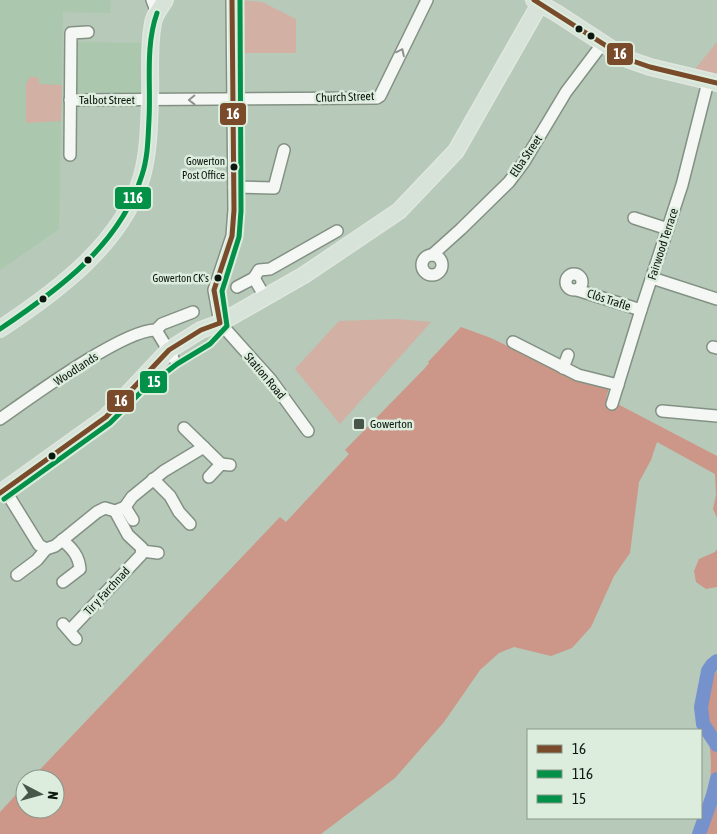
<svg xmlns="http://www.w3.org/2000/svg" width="717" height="834" font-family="'Asap Condensed',sans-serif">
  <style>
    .built { fill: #abc8ae }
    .green { fill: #d2b0a4 }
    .forest { fill: #cc9688 }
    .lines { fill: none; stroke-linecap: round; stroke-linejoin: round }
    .river { stroke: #7692cd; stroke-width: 14 }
    .minor-casing { stroke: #839184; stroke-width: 14 }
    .major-casing { stroke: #dfe7df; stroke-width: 18 }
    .minor { stroke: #f4f7f4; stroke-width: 11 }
    .major { stroke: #d7e2d9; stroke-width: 15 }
    .bus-1-casing { stroke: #dcecdd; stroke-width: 9 }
    .bus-2-casing { stroke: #dcecdd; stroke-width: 9 }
    .bus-3-casing { stroke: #dcecdd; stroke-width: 9 }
    .bus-1 { stroke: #7a4b2a; stroke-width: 5 }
    .bus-2 { stroke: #029147; stroke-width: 5 }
    .bus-3 { stroke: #029149; stroke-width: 5 }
    .oneway { stroke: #8c928c }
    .bus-dot { fill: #0c170d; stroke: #dcecdd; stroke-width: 2 }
    .poi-dot { fill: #485549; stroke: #dcecdd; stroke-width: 2 }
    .labels { text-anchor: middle; stroke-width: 5; stroke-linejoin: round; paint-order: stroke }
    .bus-label { font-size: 11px; fill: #0c170d; stroke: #dcecdd; text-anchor: end }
    .street-label { font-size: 12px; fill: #0c170d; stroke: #dcecdd }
    .poi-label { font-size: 12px; fill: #0c170d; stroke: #dcecdd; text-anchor: start }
    .line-badge { stroke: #dcecdd; stroke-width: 2 }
    .badge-label { font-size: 14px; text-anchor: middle; font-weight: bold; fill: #fff }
  </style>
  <rect width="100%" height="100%" fill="#b7c9b8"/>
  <g class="built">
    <path d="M0,0H111L110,13L63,12L59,229L0,270Z"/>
    <path d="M75,42L144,43L143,93L74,92Z"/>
  </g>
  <g class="green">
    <path d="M239,0L262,2L296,19V53H239Z"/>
    <path d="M717,42V74L695,69Z"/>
    <path d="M30,77H38L39,84L62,85L61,121L26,123V84Z"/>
    <path d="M397,319L431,322L340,424L295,369L339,321Z"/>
  </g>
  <g class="forest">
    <path d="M461,327L491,338L577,380L609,388L606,398L717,456V518L713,509L716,495L715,474L657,442L651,460L639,482L630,553L614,576L591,627L572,648L551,656L514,647L499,653L480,670L444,722L395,778L321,834H0V812L25,785V809H55V779H31L280,517L286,522L349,454L345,450L425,368L429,363L428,362Z"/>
    <path d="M717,549V587L706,589L696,582L694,571L699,559L715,552Z"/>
    <path d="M717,671V834H694L705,804L710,786L711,763L707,706L714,675Z"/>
  </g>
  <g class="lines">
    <g class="river">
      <path d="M717,661L712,665L708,671L701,707L703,724L717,745"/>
      <path d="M699,834L713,795L717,779"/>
    </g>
    <defs>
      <g id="minor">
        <path d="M152,0L157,13"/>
        <path d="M232,0L234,210L232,236L214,290L220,323L271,380L308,431"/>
        <path d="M70,100L377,98L380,96L427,0"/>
        <path d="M70,155L71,33L88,32"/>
        <path d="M234,187L274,188L284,150"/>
        <path d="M634,218L668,229"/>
        <path d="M432,255L461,229L509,182L524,162L566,92L603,43"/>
        <circle cx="432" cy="265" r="10"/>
        <circle cx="574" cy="282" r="8"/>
        <path d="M254,278L265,297"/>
        <path d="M652,278L717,299"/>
        <path d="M237,287L254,278L259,270L270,269L337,231"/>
        <path d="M577,290L641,310"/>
        <path d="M156,330L173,358"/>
        <path d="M513,342L578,375L618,385"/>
        <path d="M713,347L717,348"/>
        <path d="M563,368L568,355"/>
        <path d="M612,404L641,310L682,185L708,82"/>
        <path d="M662,411L717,416"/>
        <path d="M0,419C30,398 124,329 156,330L162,324L193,312"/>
        <path d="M184,428L221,464"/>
        <path d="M209,477L221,464L230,465"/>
        <path d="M153,479L170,496L179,512L190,524"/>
        <path d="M5,490L39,545L46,549L55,546L97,512L105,508L115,511L125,507L132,497L164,471L204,447"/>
        <path d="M125,507L133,520"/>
        <path d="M62,540C72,548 79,556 80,569L63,582"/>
        <path d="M142,551L158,553"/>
        <path d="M17,575L37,560L46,549"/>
        <path d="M63,624L76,639"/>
        <path d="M70,630L141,555L142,548L128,535L115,511"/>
      </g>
      <g id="major">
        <path d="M534,0L558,14L627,59L650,67L717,83"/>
        <path d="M0,329C56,292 123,243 142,176C149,151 149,125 150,100C151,75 148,48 153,23C154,15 161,7 165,0"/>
        <path d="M0,493L106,417L169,350L201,330L220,323L304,275L399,211L456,151L542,0"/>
      </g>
    </defs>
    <use href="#minor" class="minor-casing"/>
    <use href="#major" class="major-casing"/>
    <use href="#minor" class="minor"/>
    <use href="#major" class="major"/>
    <defs>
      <g id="bus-1">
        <path d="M534,0L627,59L650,67L717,83"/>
        <path d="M0,493L106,417L169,350L201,330L220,323L214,290L232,236L234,210L232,0"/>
      </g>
      <path id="bus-2" d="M0,329C58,290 120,245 142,175C148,157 148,138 149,119C151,84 145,47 157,13"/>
      <path id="bus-3" d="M4,499L110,423L142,391L177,364L210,344L227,326L222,291L239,237L241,211L240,0"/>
    </defs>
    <use href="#bus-1" class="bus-1-casing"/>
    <use href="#bus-2" class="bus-2-casing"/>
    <use href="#bus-3" class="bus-3-casing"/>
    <use href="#bus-1" class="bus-1"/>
    <use href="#bus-2" class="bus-2"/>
    <use href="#bus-3" class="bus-3"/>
  </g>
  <defs><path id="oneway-chevron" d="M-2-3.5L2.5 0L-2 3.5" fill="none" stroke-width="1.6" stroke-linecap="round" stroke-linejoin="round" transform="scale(1.25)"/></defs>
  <g class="oneway">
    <use href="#oneway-chevron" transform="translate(401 52) rotate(-64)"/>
    <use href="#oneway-chevron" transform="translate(192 100) rotate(179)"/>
  </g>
  <g class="bus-dot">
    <circle cx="579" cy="29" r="4.5"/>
    <circle cx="591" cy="36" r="4.5"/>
    <circle cx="234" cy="167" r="4.5"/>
    <circle cx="88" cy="260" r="4.5"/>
    <circle cx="218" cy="278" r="4.5"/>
    <circle cx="43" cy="299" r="4.5"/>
    <circle cx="52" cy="456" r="4.5"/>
  </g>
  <rect class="poi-dot" x="353" y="418" width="12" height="12" rx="2.5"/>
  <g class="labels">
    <g class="bus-label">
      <text x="225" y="165">Gowerton<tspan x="225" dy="14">Post Office</tspan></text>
      <text x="209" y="282">Gowerton CK's</text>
    </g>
    <g class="street-label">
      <text transform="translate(345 97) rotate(-2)" y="4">Church Street</text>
      <text x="107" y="104">Talbot Street</text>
      <text transform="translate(526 156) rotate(-56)" y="4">Elba Street</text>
      <text transform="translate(663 244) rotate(-72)" y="4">Fairwood Terrace</text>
      <text transform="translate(609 300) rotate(18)" y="4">Clôs Trafle</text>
      <text transform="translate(76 369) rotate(-33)" y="4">Woodlands</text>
      <text transform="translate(265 376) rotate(50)" y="4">Station Road</text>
      <text transform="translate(107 591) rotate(-47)" y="4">Tir y Farchnad</text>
    </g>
    <g class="poi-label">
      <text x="370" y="428">Gowerton</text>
    </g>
  </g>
  <g class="line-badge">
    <rect x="606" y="42" width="28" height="24" rx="5" fill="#7a4b2a"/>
    <rect x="219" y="102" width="28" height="24" rx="5" fill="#7a4b2a"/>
    <rect x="114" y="186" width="38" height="24" rx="5" fill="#029147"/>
    <rect x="139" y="370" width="29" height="24" rx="5" fill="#029149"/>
    <rect x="106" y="389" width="29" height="24" rx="5" fill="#7a4b2a"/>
  </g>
  <g class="badge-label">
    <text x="620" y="59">16</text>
    <text x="233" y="119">16</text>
    <text x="133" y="203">116</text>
    <text x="154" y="387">15</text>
    <text x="121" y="406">16</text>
  </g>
  <rect x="527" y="729" width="175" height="90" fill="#dcecdd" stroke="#89978a"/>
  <rect x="537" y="745" width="25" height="8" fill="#7a4b2a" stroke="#89978a"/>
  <text x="572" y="754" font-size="15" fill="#0c170d">16</text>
  <rect x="537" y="770" width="25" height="8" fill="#029147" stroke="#89978a"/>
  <text x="572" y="779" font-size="15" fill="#0c170d">116</text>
  <rect x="537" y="795" width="25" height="8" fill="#029149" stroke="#89978a"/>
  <text x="572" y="804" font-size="15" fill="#0c170d">15</text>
  <g transform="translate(40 794) rotate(96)"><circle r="24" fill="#dcecdd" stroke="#89978a"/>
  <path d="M0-4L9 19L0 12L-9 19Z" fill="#485549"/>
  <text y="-8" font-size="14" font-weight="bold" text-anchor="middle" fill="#0c170d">N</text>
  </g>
</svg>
